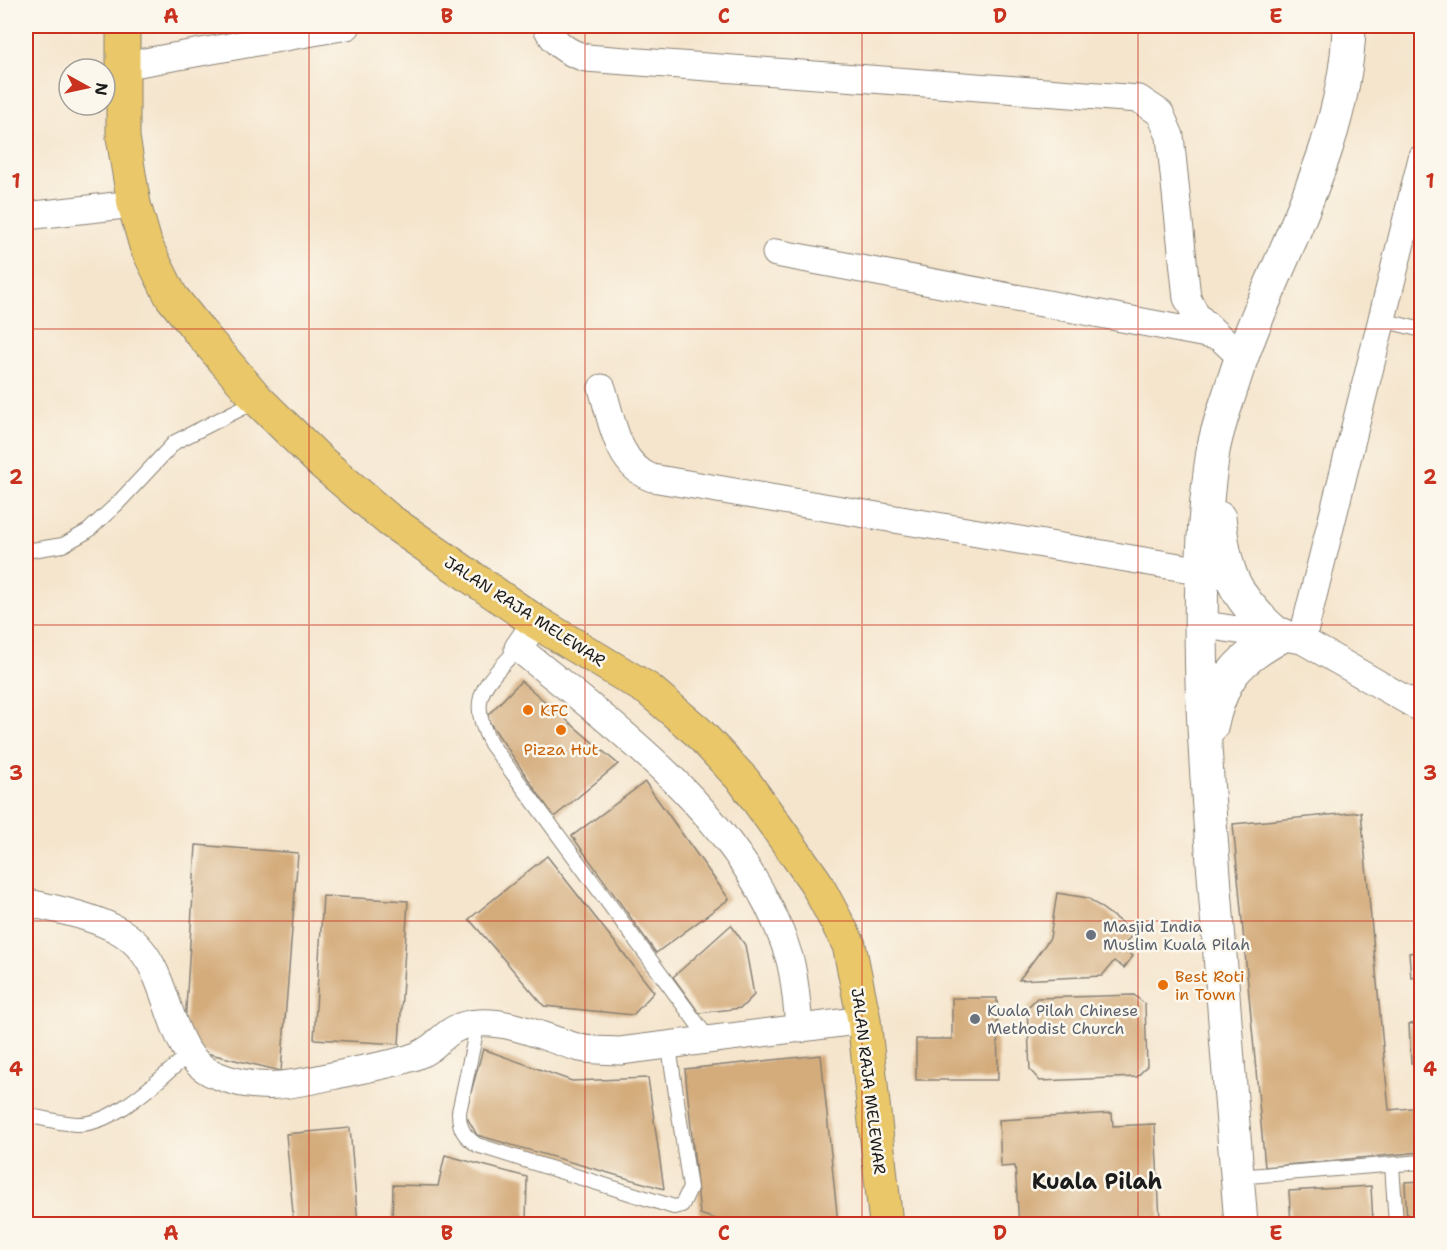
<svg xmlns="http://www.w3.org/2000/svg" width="1447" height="1250" font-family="'Shantell Sans',sans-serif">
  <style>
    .building { fill: #d4ac7b }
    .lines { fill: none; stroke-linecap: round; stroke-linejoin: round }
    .service-casing { stroke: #888074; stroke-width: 16 }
    .minor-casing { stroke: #888074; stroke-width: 29 }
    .tertiary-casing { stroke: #888074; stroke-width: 35 }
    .trunk-casing { stroke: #888074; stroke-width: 35 }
    .service { stroke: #fff; stroke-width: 14 }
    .minor { stroke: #fff; stroke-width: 27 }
    .tertiary { stroke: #fff; stroke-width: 33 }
    .trunk { stroke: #eac769; stroke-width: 33 }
    .grid { fill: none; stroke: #c8321e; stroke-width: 1.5; stroke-opacity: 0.55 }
    .food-dot { fill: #e8710a; stroke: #fbf7ec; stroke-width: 2 }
    .worship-dot { fill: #6b7280; stroke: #fbf7ec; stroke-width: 2 }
    .labels { text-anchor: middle; stroke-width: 5; stroke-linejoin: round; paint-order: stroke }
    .street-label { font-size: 16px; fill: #1c1c1c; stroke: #fbf7ec }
    .food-label { font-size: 16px; fill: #c56008; stroke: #fbf7ec; text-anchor: start }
    .worship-label { font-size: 16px; fill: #5b616d; stroke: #fbf7ec; text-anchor: start }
    .district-label { font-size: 22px; font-weight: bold; fill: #1c1c1c; stroke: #fbf7ec }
    .neatline { fill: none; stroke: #c8321e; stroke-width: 2 }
    .grid-label { font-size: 20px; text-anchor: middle; font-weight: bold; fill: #c8321e }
  </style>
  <rect width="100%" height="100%" fill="#fbf7ec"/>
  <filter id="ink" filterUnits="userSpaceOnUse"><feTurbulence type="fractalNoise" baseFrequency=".0167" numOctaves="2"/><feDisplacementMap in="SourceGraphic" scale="12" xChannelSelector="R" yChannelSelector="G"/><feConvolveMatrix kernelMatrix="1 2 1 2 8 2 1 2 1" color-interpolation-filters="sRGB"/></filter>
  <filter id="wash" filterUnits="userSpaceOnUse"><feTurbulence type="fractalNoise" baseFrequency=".008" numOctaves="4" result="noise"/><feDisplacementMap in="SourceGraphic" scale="24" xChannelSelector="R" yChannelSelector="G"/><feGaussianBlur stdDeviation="1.35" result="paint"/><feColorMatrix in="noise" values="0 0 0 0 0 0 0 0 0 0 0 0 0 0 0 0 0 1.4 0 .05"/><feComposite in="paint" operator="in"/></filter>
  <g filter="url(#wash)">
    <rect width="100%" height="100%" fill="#f5e5cd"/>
    <g id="blocks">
      <g class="building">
        <path d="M521,681L618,764L554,817L486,717Z"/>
        <path d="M645,782L729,899L656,953L572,836Z"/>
        <path d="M1361,812L1389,1110L1422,1107V1152L1265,1167L1233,824Z"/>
        <path d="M196,845L298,853L281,1071L198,1051L185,1025Z"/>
        <path d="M547,856L654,992L633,1015L544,1006L469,919Z"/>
        <path d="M1057,893L1088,898L1134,932L1122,948L1133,956L1124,968L1114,961L1102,976L1019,980L1050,938Z"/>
        <path d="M323,896L408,901L399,1044L314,1039Z"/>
        <path d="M731,925L745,945L754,995L741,1008L699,1013L673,977Z"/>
        <path d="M1422,951V977L1411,978L1409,953Z"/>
        <path d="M1134,995L1145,1004L1147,1066L1137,1077L1040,1081L1030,1070L1027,1008L1037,998Z"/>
        <path d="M952,998H997L998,1080H916V1039H952Z"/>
        <path d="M1422,1023V1062L1411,1063L1409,1024Z"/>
        <path d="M483,1049L572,1081L648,1078L664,1189L477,1135L465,1114Z"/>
        <path d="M821,1055L838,1224H730L700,1214L685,1069Z"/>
        <path d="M1112,1113L1113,1126L1155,1124L1160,1220L1118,1224H1019L1015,1166L1001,1167L999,1120Z"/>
        <path d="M350,1128L358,1224H294L286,1134Z"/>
        <path d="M445,1155L527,1177L526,1224H392L393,1185L438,1186Z"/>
        <path d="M1422,1181V1224H1407L1405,1182Z"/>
        <path d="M1371,1186L1373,1224H1291L1289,1191Z"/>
      </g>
    </g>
  </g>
  <g filter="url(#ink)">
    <use href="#blocks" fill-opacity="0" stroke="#888074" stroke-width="1.5"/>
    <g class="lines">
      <defs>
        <g id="service">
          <path d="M1382,320L1422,330"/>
          <path d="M26,551L63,545L88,531L117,504L175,442L258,400"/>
          <path d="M518,648C487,683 465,696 491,744L710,1041"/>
          <path d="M478,1023L459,1112C459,1129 464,1136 477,1145L674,1207L682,1205L690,1188L669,1047"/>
          <path d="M26,1115C42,1118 59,1123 76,1124C114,1126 160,1078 188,1055"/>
          <path d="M1392,1165L1396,1224"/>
          <path d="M1237,1177L1422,1162"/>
        </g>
        <g id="minor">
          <path d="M546,26C555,44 566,52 586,58L1139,99L1160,113L1170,136L1187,298L1196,315L1241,357"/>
          <path d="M122,66L347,26"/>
          <path d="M26,216L134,204"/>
          <path d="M776,253L1217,336"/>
          <path d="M602,388C612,420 617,465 652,478L1203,571"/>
          <path d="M536,622L518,648C624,734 747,821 789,957C796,979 796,1006 800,1029"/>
          <path d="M1199,624L1302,640L1422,709"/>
          <path d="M1302,640L1422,158"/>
          <path d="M26,902C57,910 92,915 121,932C177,965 159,1052 216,1075C264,1095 302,1082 350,1072C372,1067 395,1064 416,1056C443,1046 443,1025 479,1023C513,1021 547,1039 580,1048C592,1051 607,1050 620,1051L864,1020"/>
        </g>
        <g id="tertiary">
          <path d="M1219,518C1226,575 1233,596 1277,634"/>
          <path d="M1211,727C1224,674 1236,662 1283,635"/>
          <path d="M1241,1224C1231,1108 1223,991 1214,875C1203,734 1192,592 1213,451C1217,429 1225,408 1232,386C1269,267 1346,154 1349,26"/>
        </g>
        <path id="trunk" d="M123,26V137L134,204L146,246L171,296L199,331L258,400L320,461L389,520L536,622L649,690L697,731L744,781L815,881L849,945L864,1020L886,1224"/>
      </defs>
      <use href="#service" class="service-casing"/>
      <use href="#minor" class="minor-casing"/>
      <use href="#tertiary" class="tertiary-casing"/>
      <use href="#trunk" class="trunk-casing"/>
      <use href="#service" class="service"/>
      <use href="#minor" class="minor"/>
      <use href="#tertiary" class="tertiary"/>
      <use href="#trunk" class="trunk"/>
    </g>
  </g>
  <path class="grid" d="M309,26V1224M585,26V1224M862,26V1224M1138,26V1224M26,329H1422M26,625H1422M26,921H1422"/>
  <g class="food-dot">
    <circle cx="528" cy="710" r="6"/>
    <circle cx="561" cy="730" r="6"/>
    <circle cx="1163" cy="985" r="6"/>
  </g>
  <g class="worship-dot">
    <circle cx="1091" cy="935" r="6"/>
    <circle cx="975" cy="1019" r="6"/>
  </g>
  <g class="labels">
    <g class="street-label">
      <text transform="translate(525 611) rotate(33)" y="6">JALAN RAJA MELEWAR</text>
      <text transform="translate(869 1081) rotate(83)" y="6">JALAN RAJA MELEWAR</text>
    </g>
    <g class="food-label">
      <text x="540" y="716">KFC</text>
      <text x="561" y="755" text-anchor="middle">Pizza Hut</text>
      <text x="1175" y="982">Best Roti<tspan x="1175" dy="18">in Town</tspan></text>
    </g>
    <g class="worship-label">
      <text x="1103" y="932">Masjid India<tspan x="1103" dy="18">Muslim Kuala Pilah</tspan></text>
      <text x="987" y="1016">Kuala Pilah Chinese<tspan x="987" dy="18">Methodist Church</tspan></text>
    </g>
    <g class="district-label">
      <text x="1097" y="1189">Kuala Pilah</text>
    </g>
  </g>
  <rect width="1447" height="1250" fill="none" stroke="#fbf7ec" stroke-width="66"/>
  <g transform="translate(87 87) rotate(98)"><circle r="28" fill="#fbf7ec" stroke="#a29f99" stroke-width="1.5"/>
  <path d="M0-4.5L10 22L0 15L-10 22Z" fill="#c8321e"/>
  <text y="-9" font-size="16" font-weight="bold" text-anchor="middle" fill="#1c1c1c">N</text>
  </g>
  <rect x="33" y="33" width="1381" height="1184" class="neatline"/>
  <g class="grid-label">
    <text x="171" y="23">A</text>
    <text x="447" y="23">B</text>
    <text x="724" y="23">C</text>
    <text x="1000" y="23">D</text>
    <text x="1276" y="23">E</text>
    <text x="16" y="188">1</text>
    <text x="1430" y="188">1</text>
    <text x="16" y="484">2</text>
    <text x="1430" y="484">2</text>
    <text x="16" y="780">3</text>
    <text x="1430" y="780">3</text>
    <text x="16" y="1076">4</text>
    <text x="1430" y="1076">4</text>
    <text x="171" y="1240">A</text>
    <text x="447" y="1240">B</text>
    <text x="724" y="1240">C</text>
    <text x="1000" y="1240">D</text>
    <text x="1276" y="1240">E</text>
  </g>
</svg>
